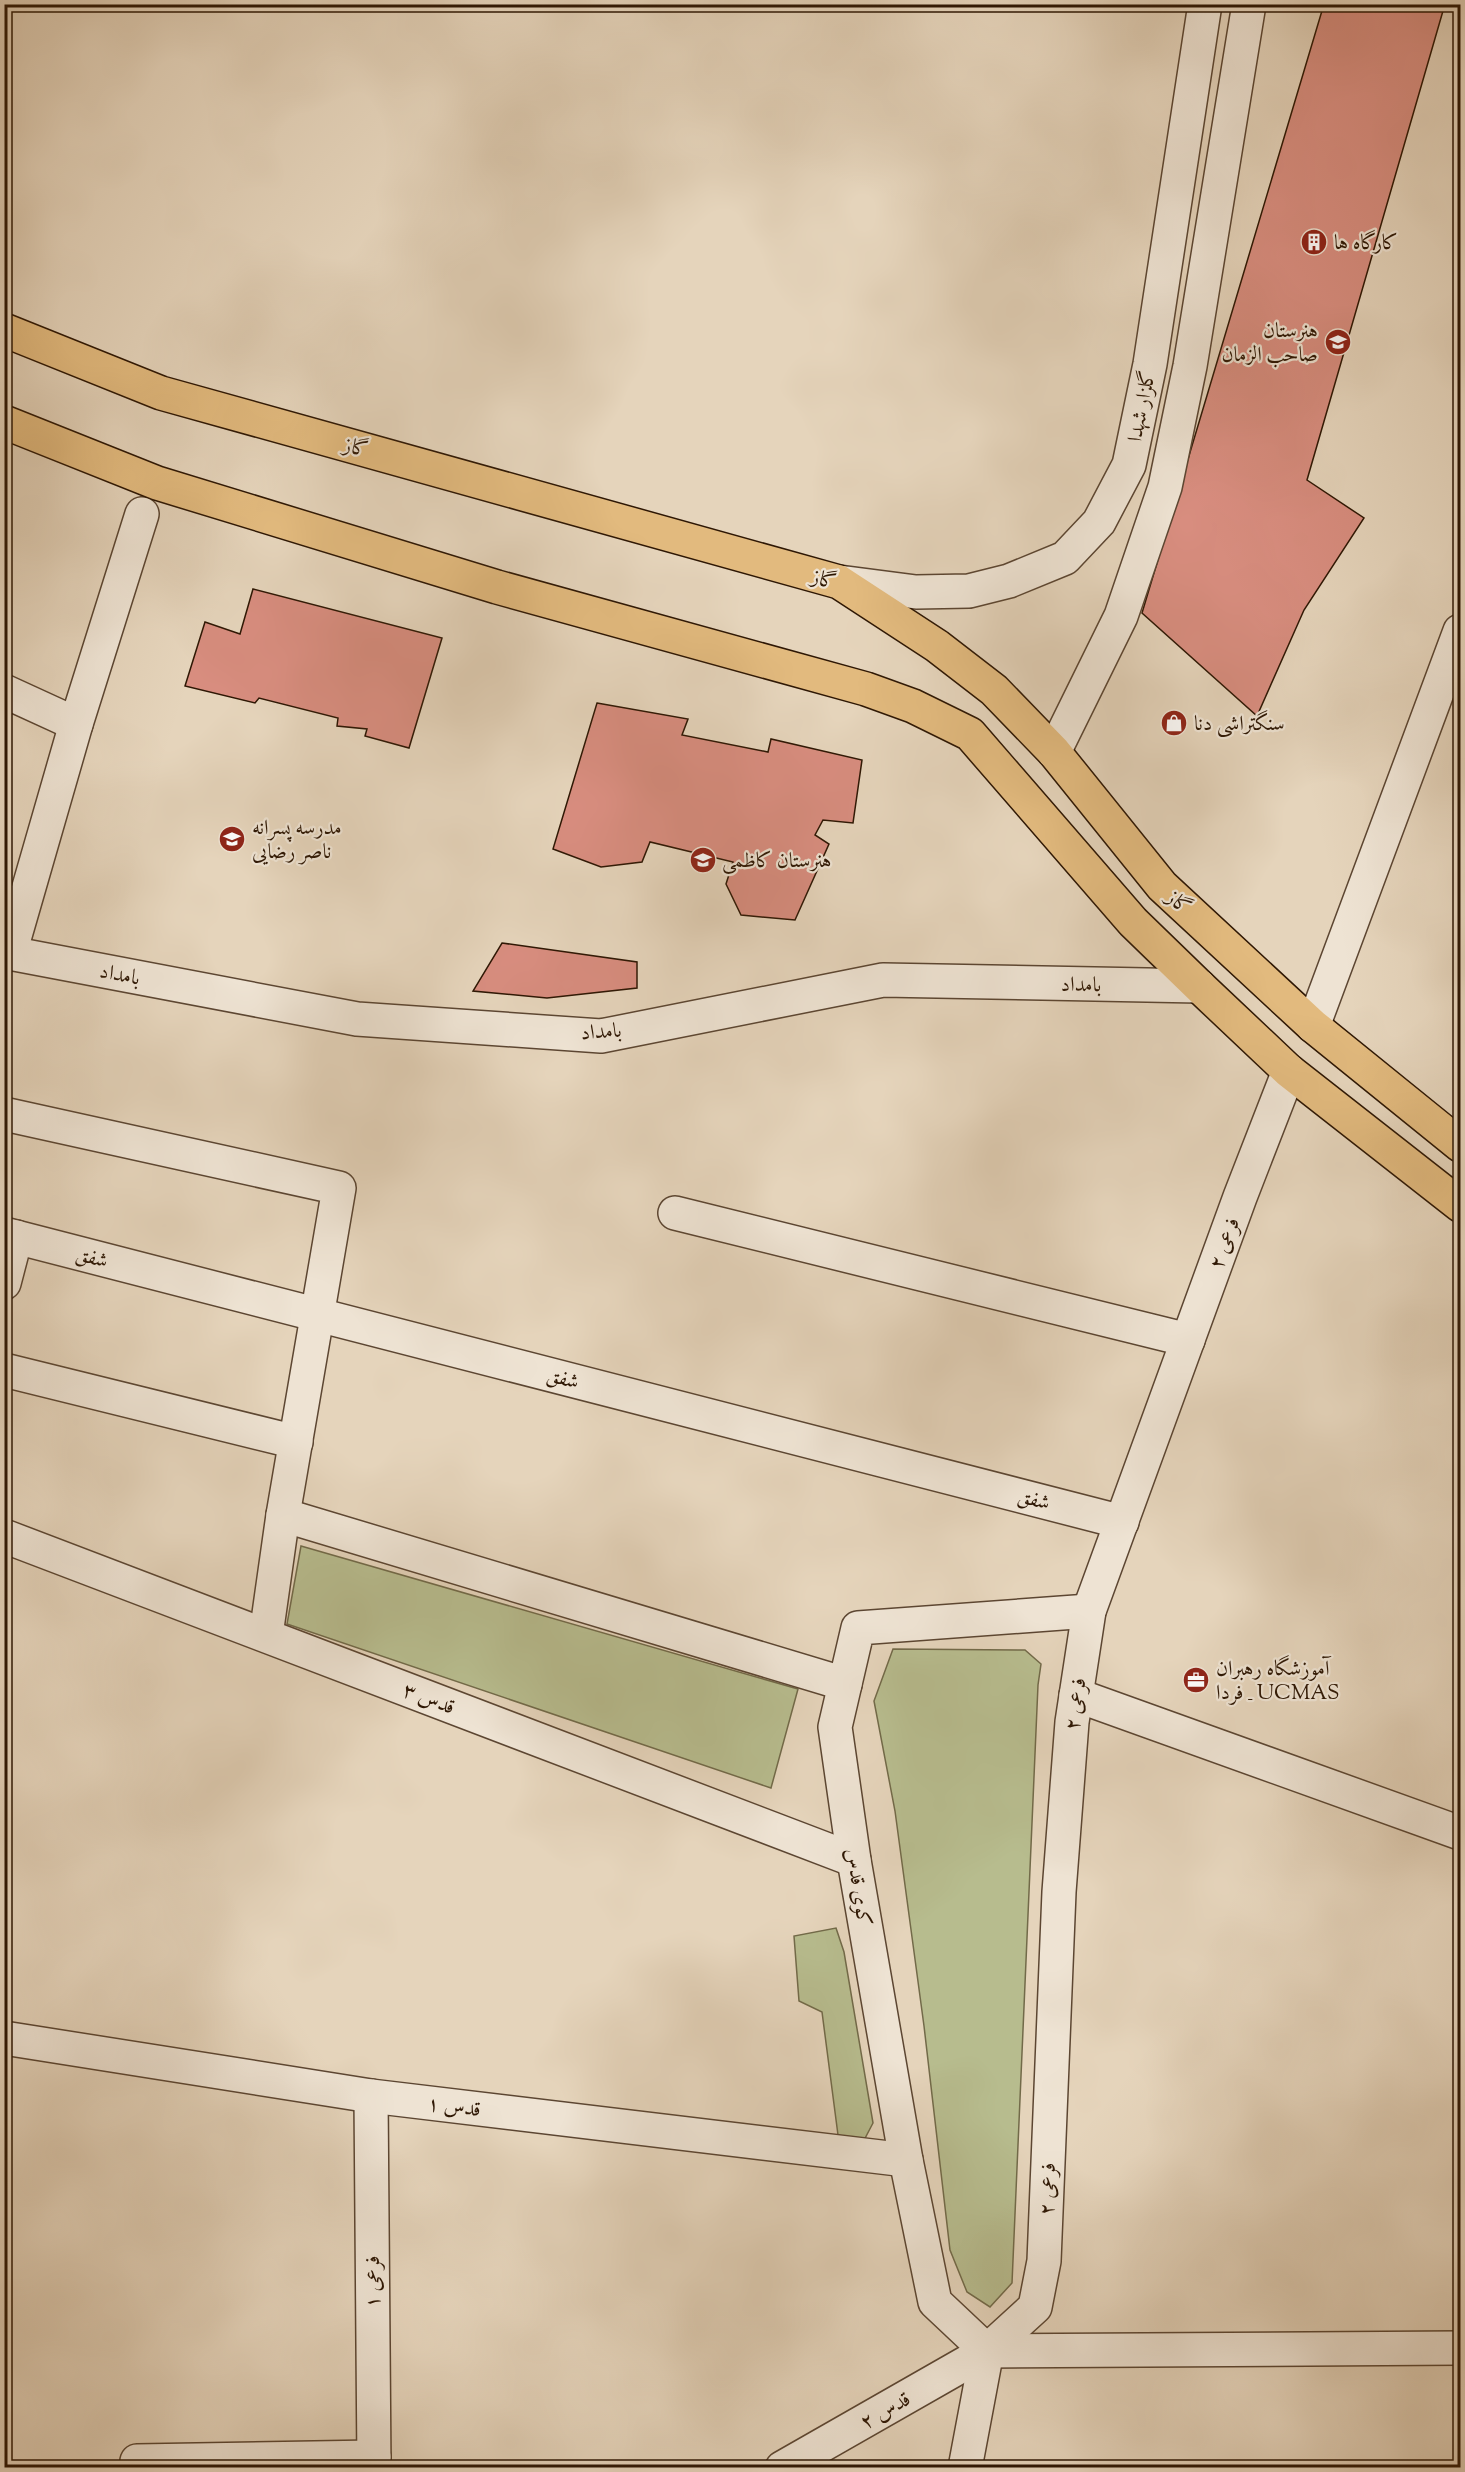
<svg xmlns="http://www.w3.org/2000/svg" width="1465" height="2472" font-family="'Sorts Mill Goudy',Amiri,serif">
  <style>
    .green { fill: #b7bc8e; stroke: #726a49; stroke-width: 1.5 }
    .building { fill: #d88d7f; stroke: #2e1704; stroke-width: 1.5 }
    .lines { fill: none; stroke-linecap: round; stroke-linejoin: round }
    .minor-casing { stroke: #5c4632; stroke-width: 36 }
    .major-casing { stroke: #2e1704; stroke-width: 36 }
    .minor { stroke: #eee3d3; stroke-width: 33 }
    .major { stroke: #e2ba7e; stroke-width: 33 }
    .labels { text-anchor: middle; stroke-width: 4.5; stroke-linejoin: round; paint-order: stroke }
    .poi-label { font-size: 21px; fill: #2e1704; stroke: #eee3d3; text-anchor: start }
    .street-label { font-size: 21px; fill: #2e1704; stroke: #eee3d3 }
  </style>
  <rect width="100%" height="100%" fill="#e5d4bb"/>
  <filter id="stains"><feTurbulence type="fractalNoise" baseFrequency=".00333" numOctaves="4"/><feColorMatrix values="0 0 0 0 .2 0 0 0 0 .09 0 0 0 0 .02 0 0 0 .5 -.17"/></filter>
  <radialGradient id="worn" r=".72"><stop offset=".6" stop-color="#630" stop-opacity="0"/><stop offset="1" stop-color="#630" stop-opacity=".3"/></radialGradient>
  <g class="green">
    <path d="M301,1546L798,1689L771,1788L287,1624Z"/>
    <path d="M893,1649L1025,1650L1041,1664L1038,1685L1012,2283L990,2307L967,2292L950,2250L924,2026L895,1811L874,1701Z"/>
    <path d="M836,1928L844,1952L873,2123L862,2144L838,2135L822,2012L799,2001L794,1936Z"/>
  </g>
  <g class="building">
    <path d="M1324,4H1445L1307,480L1364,518L1304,610L1257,716L1142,613Z"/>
    <path d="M253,589L442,638L409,748L365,736L367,729L337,726L338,718L259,698L255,703L185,686L205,622L240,634Z"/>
    <path d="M597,703L688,719L682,735L768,752L771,739L862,760L853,823L823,820L815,835L829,844L795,920L741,915L726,884L733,862L650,842L642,862L601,867L553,849Z"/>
    <path d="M502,943L637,962V988L547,998L473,991Z"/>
  </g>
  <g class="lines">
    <defs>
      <g id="minor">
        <path d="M839,582L916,592L969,591L1009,581L1065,558L1099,522L1129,465L1150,364L1205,4"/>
        <path d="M4,691L76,724"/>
        <path d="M1054,752L1121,616L1165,487L1190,366L1249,4"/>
        <path d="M4,952L357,1019L601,1036L883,980L1199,986"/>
        <path d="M10,953L76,724L142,514"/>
        <path d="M1313,1026L1460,631"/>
        <path d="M4,1114L339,1188L283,1515L266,1635"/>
        <path d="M675,1213L1188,1340"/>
        <path d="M4,1234L1122,1522"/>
        <path d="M4,1283L16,1237"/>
        <path d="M4,1370L296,1442"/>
        <path d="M283,1515L845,1684"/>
        <path d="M4,1536L854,1860"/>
        <path d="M1076,1695L1460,1833"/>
        <path d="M4,2038L371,2096L906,2160"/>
        <path d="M371,2096L374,2468"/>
        <path d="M987,2351L935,2302L906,2160L854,1860L835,1727L858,1628L1089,1611"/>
        <path d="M987,2351L1460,2348"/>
        <path d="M137,2461L374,2457"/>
        <path d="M782,2468L987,2351L1035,2307L1044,2261L1059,1892L1072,1722L1089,1611L1240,1197L1289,1071"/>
        <path d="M965,2468L987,2351"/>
      </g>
      <g id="major">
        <path d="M4,330L161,393L839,582L937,646L994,690L1054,752L1162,886L1313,1026L1460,1145"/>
        <path d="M4,422L157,483L497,587L866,689L913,706L970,734L1133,922L1199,986L1289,1071L1460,1205"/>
      </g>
    </defs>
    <use href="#minor" class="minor-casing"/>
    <use href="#major" class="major-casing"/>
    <use href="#minor" class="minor"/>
    <use href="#major" class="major"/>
  </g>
  <defs>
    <symbol id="building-disc" viewBox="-11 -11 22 22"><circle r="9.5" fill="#8f2418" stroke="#eee3d3"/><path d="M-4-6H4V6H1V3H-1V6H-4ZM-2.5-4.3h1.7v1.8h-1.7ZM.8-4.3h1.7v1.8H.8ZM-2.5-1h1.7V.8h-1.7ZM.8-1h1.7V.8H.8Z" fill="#fff"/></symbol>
    <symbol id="school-disc" viewBox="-11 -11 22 22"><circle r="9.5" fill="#8f2418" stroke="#eee3d3"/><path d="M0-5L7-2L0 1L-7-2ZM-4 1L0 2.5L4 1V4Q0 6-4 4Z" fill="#fff"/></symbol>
    <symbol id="shop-disc" viewBox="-11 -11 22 22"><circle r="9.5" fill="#8f2418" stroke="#eee3d3"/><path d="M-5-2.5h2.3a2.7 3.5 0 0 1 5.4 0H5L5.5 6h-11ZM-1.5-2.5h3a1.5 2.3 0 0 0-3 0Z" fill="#fff"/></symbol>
    <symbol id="office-disc" viewBox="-11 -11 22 22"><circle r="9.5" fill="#8f2418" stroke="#eee3d3"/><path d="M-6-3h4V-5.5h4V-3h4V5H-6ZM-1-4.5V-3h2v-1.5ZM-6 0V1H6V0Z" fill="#fff"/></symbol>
  </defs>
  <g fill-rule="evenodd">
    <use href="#building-disc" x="1299" y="227" width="30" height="30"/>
    <use href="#school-disc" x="1323" y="327" width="30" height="30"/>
    <use href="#shop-disc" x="1159" y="708" width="30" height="30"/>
    <use href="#school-disc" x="217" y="824" width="30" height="30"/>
    <use href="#school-disc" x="688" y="845" width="30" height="30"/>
    <use href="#office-disc" x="1181" y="1665" width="30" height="30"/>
  </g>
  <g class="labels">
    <g class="poi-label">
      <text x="1334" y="249">کارگاه ها</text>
      <text x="1318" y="337" text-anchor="end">هنرستان<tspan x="1318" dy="24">صاحب الزمان</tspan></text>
      <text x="1194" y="730">سنگتراشی دنا</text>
      <text x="252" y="834">مدرسه پسرانه<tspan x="252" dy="24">ناصر رضایی</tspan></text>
      <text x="722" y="867">هنرستان کاظمی</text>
      <text x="1216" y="1675">آموزشگاه رهبران<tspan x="1216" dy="24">فردا _ UCMAS</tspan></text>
    </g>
    <g class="street-label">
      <text transform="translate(1141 406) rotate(-79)" y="7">گلزار شهدا</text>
      <text transform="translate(356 447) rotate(16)" y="7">گاز</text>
      <text transform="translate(824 579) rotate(18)" y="7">گاز</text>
      <text transform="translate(1179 902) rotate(43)" y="7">گاز</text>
      <text transform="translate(120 974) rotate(11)" y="7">بامداد</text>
      <text transform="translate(1081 984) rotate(1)" y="7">بامداد</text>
      <text transform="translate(601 1031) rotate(-4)" y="7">بامداد</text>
      <text transform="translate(1224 1243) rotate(-70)" y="7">فرعی ۲</text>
      <text transform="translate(92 1257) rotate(14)" y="7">شفق</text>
      <text transform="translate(563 1378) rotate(14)" y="7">شفق</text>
      <text transform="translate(1034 1499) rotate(14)" y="7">شفق</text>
      <text transform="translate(429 1698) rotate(21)" y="7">قدس ۳</text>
      <text transform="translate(1075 1704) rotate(-82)" y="7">فرعی ۲</text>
      <text transform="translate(859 1887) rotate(81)" y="7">کوی قدس</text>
      <text transform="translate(454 2106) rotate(7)" y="7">قدس ۱</text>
      <text transform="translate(1047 2189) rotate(-88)" y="7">فرعی ۲</text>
      <text transform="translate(372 2282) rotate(-90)" y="7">فرعی ۱</text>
      <text transform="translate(885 2410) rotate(-29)" y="7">قدس ۲</text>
    </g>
  </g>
  <rect width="1465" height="2472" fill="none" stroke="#e5d4bb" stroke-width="24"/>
  <rect x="6" y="6" width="1453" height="2460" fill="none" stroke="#2e1704" stroke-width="3"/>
  <rect x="12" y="12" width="1441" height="2448" fill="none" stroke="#2e1704" stroke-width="1.5"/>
  <rect width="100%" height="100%" filter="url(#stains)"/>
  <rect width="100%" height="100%" fill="url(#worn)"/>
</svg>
